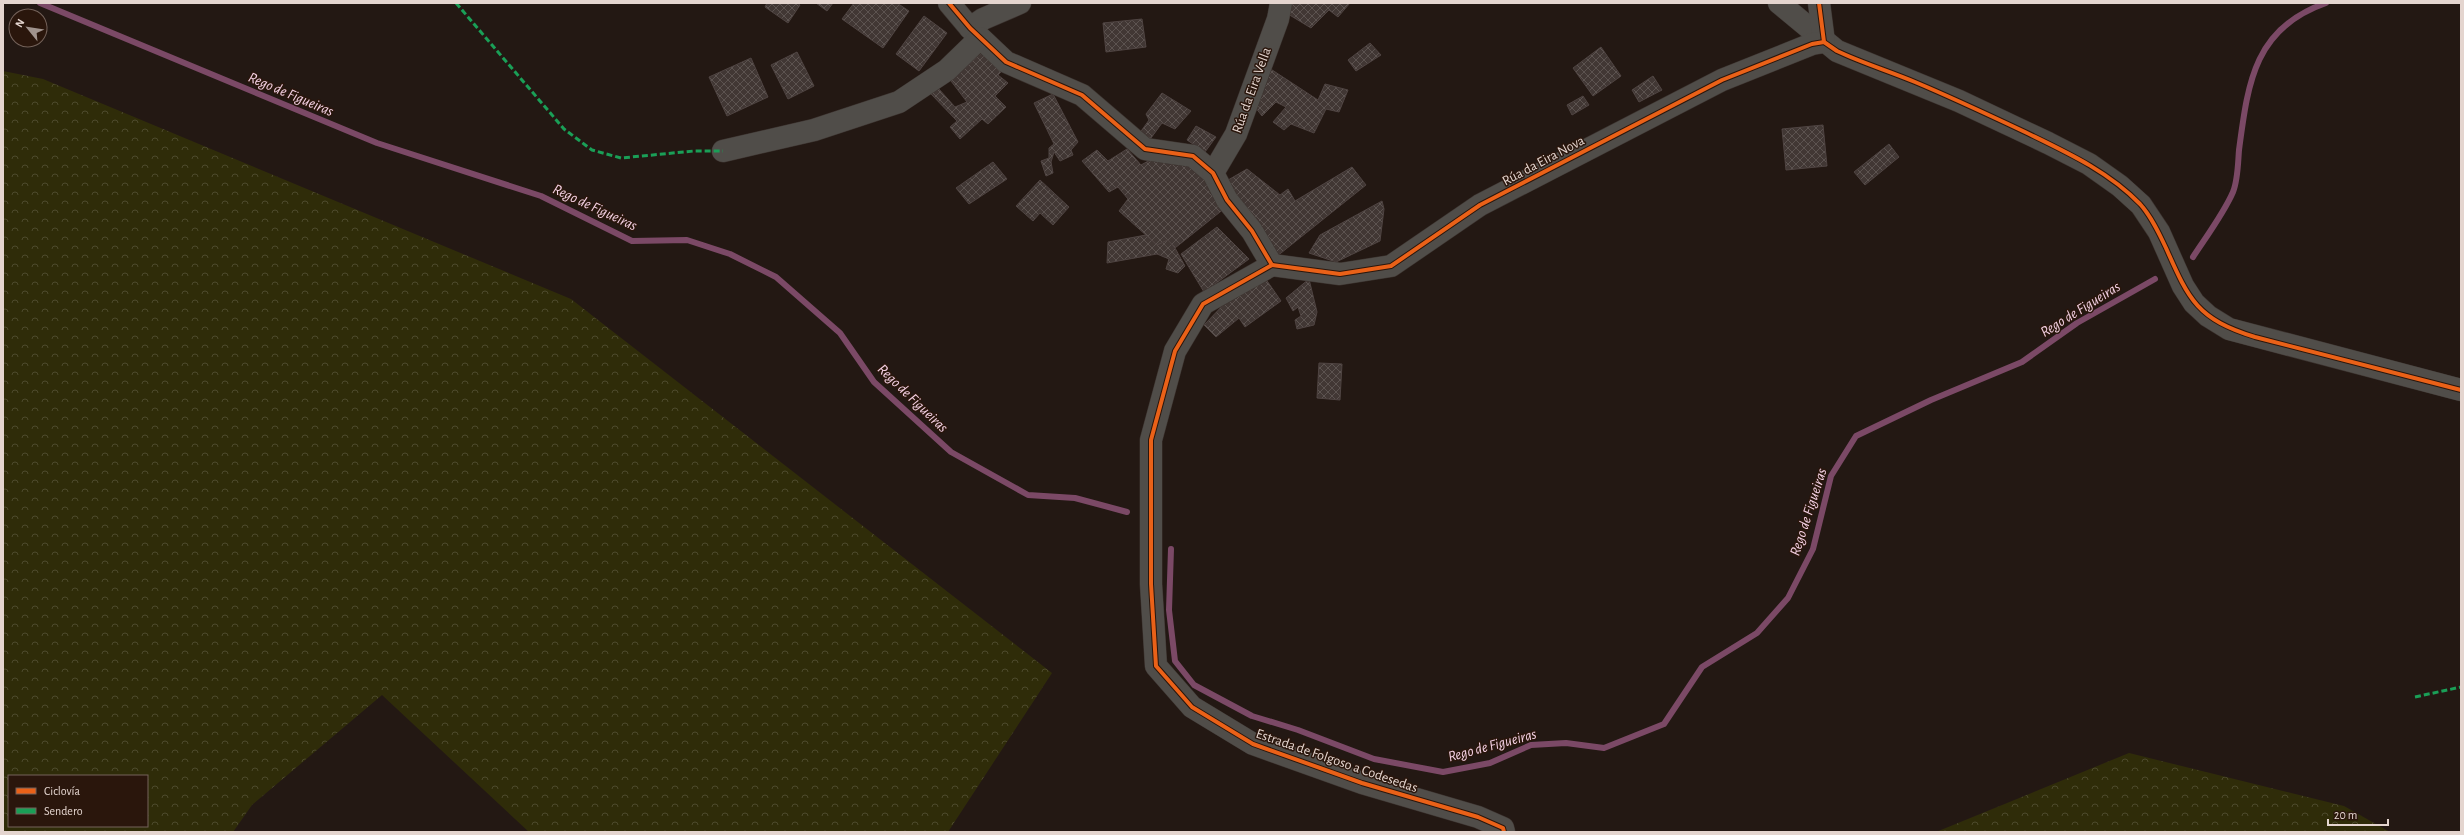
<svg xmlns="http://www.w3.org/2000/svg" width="2464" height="835" font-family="'Alegreya Sans',sans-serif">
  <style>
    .forest { fill: url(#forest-crowns); fill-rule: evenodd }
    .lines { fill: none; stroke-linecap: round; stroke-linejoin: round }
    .stream { stroke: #7b4966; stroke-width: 6 }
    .building { fill: url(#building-cross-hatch); stroke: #4f4442 }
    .minor-casing { stroke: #3c332f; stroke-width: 23 }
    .minor { stroke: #504d49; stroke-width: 22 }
    .quiet { stroke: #1a9f57; stroke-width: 3; stroke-dasharray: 6 3; stroke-linecap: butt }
    .cycleway-casing { stroke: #2a160c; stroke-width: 6 }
    .cycleway { stroke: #ea6118; stroke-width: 4 }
    .labels { text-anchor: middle; stroke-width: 3; stroke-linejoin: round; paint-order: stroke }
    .street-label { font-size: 14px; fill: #e4d5cf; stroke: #2a160c }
    .water-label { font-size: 15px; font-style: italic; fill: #f4d1e4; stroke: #2a160c }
  </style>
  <defs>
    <pattern id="forest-crowns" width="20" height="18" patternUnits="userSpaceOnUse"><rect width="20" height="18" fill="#2f2c09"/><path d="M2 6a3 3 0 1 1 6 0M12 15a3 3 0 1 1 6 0" fill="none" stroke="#4d4a2c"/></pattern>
    <pattern id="building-cross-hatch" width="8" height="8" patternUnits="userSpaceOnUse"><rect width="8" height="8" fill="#413734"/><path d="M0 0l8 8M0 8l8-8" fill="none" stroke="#5c5350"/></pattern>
  </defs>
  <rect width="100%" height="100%" fill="#231813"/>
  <g class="forest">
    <path d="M3,71L43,79L571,299L1052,673L948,832H529L382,695L252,805L233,832H3ZM9,776H147V826H9Z"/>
    <path d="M2129,753L2344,806L2390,832H1936Z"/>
  </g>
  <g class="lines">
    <g class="stream">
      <path d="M40,3L377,143L541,196L632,241L687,240L730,254L776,277L840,333L874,382L951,452L1028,495L1075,498L1127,512"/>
      <path d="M2193,257C2206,237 2224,213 2233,192C2238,180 2238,162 2239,150C2248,83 2254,28 2326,3"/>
      <path d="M1171,549L1169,610L1175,661L1194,685L1252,716L1298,730L1374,759L1443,772L1490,763L1531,745L1566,743L1604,748L1664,724L1702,667L1757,633L1788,598L1813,549L1831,476L1856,436L1931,400L2022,362L2077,323L2155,279"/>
    </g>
  </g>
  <g class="building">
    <path d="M767,3H797L800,5L788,23L765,7Z"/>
    <path d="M816,3H833L827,11Z"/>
    <path d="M854,3H897L909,11L883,48L842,19Z"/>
    <path d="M1285,3H1350L1338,17L1329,10L1311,28L1283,11Z"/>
    <path d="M924,16L947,33L919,71L896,54Z"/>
    <path d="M1142,19L1146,47L1106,52L1103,23Z"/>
    <path d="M1370,43L1381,55L1356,71L1348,60Z"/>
    <path d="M1601,47L1621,76L1593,96L1573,68Z"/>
    <path d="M986,49L1004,69L998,75L1008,83L995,96L1006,107L988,124L982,119L960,139L950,127L957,121L931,94L938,88L955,107L967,102L951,81Z"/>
    <path d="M797,52L814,86L788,99L771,65Z"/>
    <path d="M751,58L768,97L727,116L709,77Z"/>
    <path d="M1266,66L1318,100L1325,84L1348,90L1339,112L1326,109L1314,133L1291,124L1284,130L1273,122L1286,107L1276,102L1262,116L1252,103Z"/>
    <path d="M1653,76L1662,90L1639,102L1632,90Z"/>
    <path d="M1162,93L1191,111L1175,129L1162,123L1151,138L1139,134L1149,120L1146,114Z"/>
    <path d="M1053,94L1078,142L1071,150L1073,155L1060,161L1054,152L1051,162L1053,173L1046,176L1041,161L1049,158V148L1054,144L1034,103Z"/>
    <path d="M1583,96L1589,105L1572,115L1567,105Z"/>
    <path d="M1823,125L1827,166L1786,170L1782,129Z"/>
    <path d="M1196,126L1216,137L1205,152L1187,140Z"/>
    <path d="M1889,144L1899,157L1865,185L1854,172Z"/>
    <path d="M1127,149L1141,165L1152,159L1189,160L1201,170L1225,208L1175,248L1168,240L1157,245L1119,211L1128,199L1118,187L1109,192L1082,161L1097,150L1108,161Z"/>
    <path d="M993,162L1007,179L969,204L956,188Z"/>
    <path d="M1352,167L1366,185L1276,257L1223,183L1247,169L1280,195L1288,189L1295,201Z"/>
    <path d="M1040,180L1069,207L1053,225L1040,213L1033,221L1016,206Z"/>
    <path d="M1382,201L1384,209L1380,241L1336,262L1309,253L1320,235Z"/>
    <path d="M1217,227L1249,259L1204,292L1181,254Z"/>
    <path d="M1146,235L1157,245L1168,240L1175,248L1185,266L1178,273L1166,269L1169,259L1157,254L1107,263L1108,242Z"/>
    <path d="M1263,275L1281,301L1245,327L1239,318L1216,337L1204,325L1229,299Z"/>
    <path d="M1309,279L1317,312L1314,325L1297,329L1295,320L1301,316L1298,307L1293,311L1286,298Z"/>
    <path d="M1319,363L1342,364L1340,400L1317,398Z"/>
  </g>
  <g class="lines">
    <defs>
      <g id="minor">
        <path d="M949,3L970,28L1006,62L1082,95L1145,149L1193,156L1213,173L1227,200L1252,231L1272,265"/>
        <path d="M1779,3L1837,51L1959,101L2048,143L2089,164L2120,186L2141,205L2159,232L2183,286L2194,303L2208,316L2229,329L2461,390"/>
        <path d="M1819,3L1824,42"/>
        <path d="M970,28L983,19L1020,3"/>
        <path d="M723,151L814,130L899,102L947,70L980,38"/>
        <path d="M1213,173L1236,134L1278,19L1281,3"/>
        <path d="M1272,265L1203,304L1175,351L1151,440V584L1156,666L1192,707L1253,744L1362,783L1478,817L1503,828L1504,832"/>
        <path d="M1272,265L1340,274L1391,266L1480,205L1722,80L1812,44L1824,42"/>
      </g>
    </defs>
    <use href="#minor" class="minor-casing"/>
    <use href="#minor" class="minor"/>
    <g class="quiet">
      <path d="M456,3L564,129L592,150L621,158L694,151H723"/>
      <path d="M2415,697L2461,687"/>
    </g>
    <defs>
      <g id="cycleway">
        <path d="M949,3L970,28L1006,62L1082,95L1145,149L1193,156L1213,173L1227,200L1252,231L1272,265"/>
        <path d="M1819,3L1824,42L1837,51C1862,63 1889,71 1915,82C1953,98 1989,115 2025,132C2066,152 2108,171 2140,204C2151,216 2159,233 2166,248C2189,300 2197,319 2255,337L2461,390"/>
        <path d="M1272,265L1203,304L1175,351L1151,440V584L1156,666L1192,707L1253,744L1362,783L1478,817L1503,828L1504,832"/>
        <path d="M1272,265L1340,274L1391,266L1480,205L1722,80L1812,44L1824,42"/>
      </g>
    </defs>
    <use href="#cycleway" class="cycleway-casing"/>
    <use href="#cycleway" class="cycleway"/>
  </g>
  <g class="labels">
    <g class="street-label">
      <text transform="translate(1251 90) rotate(-70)" y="5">Rúa da Eira Vella</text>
      <text transform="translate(1543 160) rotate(-28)" y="5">Rúa da Eira Nova</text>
      <text transform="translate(1337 760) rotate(19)" y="5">Estrada de Folgoso a Codesedas</text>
    </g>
    <g class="water-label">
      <text transform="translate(291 94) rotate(23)" y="5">Rego de Figueiras</text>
      <text transform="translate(595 207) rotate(25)" y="5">Rego de Figueiras</text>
      <text transform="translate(2080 309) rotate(-32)" y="5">Rego de Figueiras</text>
      <text transform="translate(913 398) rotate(44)" y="5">Rego de Figueiras</text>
      <text transform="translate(1808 512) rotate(-72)" y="5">Rego de Figueiras</text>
      <text transform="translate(1492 745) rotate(-15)" y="5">Rego de Figueiras</text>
    </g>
  </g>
  <rect width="2464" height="835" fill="none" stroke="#e4d5cf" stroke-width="8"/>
  <rect x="8" y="775" width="140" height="52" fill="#2a160c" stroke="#74625a"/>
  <rect x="16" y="788" width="20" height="6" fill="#ea6118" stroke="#74625a"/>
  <text x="44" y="795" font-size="12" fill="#e4d5cf">Ciclovía</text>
  <rect x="16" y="808" width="20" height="6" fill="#1a9f57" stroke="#74625a"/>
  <text x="44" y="815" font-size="12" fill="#e4d5cf">Sendero</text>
  <g transform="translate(28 28) rotate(300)"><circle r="19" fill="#2a160c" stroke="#74625a"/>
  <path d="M0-3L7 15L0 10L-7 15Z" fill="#a0938d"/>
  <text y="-6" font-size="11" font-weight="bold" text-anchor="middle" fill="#e4d5cf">N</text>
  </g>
  <path d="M2328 819v6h60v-6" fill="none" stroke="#e4d5cf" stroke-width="2"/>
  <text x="2334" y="819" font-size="12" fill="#e4d5cf" stroke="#2a160c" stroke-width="3" paint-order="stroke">20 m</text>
</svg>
